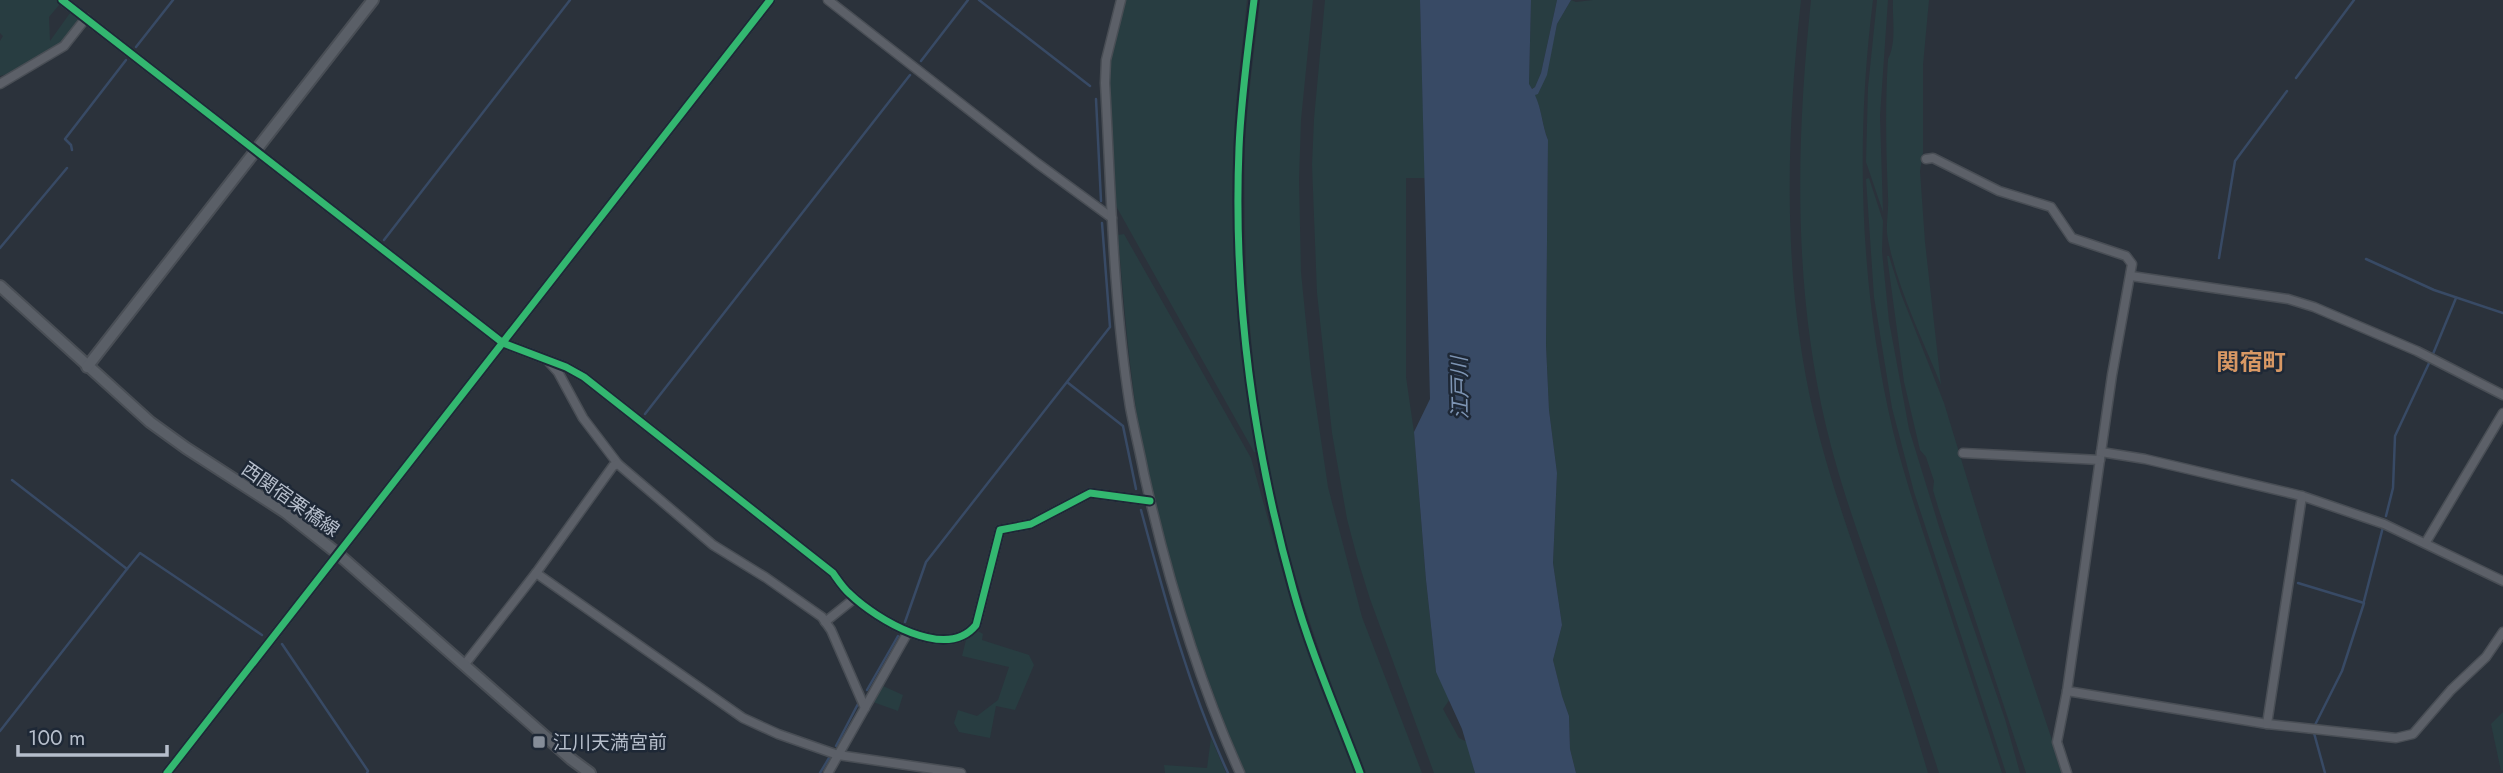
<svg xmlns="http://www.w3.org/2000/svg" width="2503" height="773" font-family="Jost,'Noto Sans JP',sans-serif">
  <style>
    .green { fill: #283d41; fill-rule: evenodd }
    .water { fill: #384a65 }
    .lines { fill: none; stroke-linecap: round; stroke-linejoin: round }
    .stream { stroke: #384a65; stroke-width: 2.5 }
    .street-casing { stroke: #494e55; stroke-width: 11 }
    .secondary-casing { stroke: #494e55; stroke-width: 14 }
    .street { stroke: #5c6068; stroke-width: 8 }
    .secondary { stroke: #5a5f67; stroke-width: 10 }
    .cycleway-casing { stroke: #1e2836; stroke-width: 11 }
    .cycleway { stroke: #33b770; stroke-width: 7 }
    .poi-dot { fill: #858d99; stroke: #1e2836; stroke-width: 2.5 }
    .labels { text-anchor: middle; stroke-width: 5; stroke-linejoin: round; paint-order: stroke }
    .street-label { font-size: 19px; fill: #b6becb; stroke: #1e2836 }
    .poi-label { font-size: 19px; fill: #b6becb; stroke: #1e2836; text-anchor: start }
    .water-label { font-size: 21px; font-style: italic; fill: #7d94b3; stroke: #1e2836 }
    .quarter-label { font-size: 23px; font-weight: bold; fill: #d89864; stroke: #1e2836 }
  </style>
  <rect width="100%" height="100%" fill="#2b323b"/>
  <g class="green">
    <path d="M0,0H58L78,16C79,38 20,72 0,76V41L3,36L0,33ZM59,5L70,13L50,41L49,17Z"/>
    <path d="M1125,0H1247C1242,53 1234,106 1233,160C1231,257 1239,356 1256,452H1254L1116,206L1109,78L1110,60Z"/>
    <path d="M1260,0H1313L1301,120L1299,180L1301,272L1311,373L1328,487L1362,617L1422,773H1363C1335,693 1304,614 1283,532C1252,407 1242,276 1245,148C1247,98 1255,49 1260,0Z"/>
    <path d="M1325,0H1420L1425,178H1406V377L1414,432L1426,580L1436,672L1450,699L1443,709L1459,738L1467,742L1475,773H1434L1370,599L1357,557L1347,519L1332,433L1317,293L1312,165L1314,119Z"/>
    <path d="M1531,0H1557L1541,73L1535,87L1531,89L1529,85Z"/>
    <path d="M1571,0L1576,2L1593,0H1801C1786,139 1782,279 1814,415C1830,483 1854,547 1876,612C1895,665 1912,719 1928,773H1576L1570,749L1569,716L1562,696L1553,660L1562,625L1553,563L1557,473L1549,410L1546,345L1548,140C1542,125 1542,109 1534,94H1538L1546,75L1557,24Z"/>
    <path d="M1811,0H1873C1855,143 1860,290 1893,431C1905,480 1922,529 1938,577C1959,642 1981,708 2002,773H1939C1919,711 1898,649 1877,587C1858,534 1839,481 1826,426C1793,286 1796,142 1811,0Z"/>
    <path d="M1877,0H1888L1880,116L1883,212L1866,162L1868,87Z"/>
    <path d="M1893,0H1929L1923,65V153L1920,171L1925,242L1941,385C1922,338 1898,290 1888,240C1885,226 1889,212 1888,197C1886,151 1885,105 1888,59C1897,41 1892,19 1893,0Z"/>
    <path d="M1869,178L1883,221L1882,251L1889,321L1909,429L1941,533L2005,719L2020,773H2006L1914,492L1892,408L1874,297L1866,179Z"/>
    <path d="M1124,234L1251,458L1288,591L1320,686L1357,773H1245C1197,659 1156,538 1137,416C1128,356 1123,295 1118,235Z"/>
    <path d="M1887,256H1889L1901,294L1944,403L1991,557L2063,773H2026L1938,507L1933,490L1934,481L1926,457L1920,450L1904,382Z"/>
    <path d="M978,631L983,634L982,640L1029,655L1034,665L1015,710L996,706L990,738L959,732L954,723L958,710L977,716L998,700L1009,667L962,656L966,640Z"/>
    <path d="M883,686L903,695L898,711L873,702Z"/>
    <path d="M2503,712V770L2501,771L2491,724Z"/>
    <path d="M1211,738L1226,773H1165L1164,765L1207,768Z"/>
  </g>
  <path class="water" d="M1420,0H1531L1529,84L1532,89L1535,87L1541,73L1557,0H1571L1557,24L1547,75L1538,94L1535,95C1542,110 1542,125 1548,140L1546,345L1549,410L1557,473L1553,563L1562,625L1553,660L1562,696L1569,716L1570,749L1576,773H1475L1462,729L1436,672L1426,580L1414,432L1430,399Z"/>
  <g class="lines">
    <g class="stream">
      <path d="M979,0L1090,86"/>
      <path d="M136,47L173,0"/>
      <path d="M921,61L968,0"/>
      <path d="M2296,78L2354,0"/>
      <path d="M1096,99L1101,201"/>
      <path d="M72,150L71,145L65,139L126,60"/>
      <path d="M384,240L570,0"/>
      <path d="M0,248L67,168"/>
      <path d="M2219,258L2235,161L2287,91"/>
      <path d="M2366,259L2434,290L2503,313"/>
      <path d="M2433,354L2456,298"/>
      <path d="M1067,382L1123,426L1136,489"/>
      <path d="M645,414L910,75"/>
      <path d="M1141,510C1165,599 1189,689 1228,773"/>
      <path d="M2386,516L2393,488L2395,436L2430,361"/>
      <path d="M127,569L140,553L262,635"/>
      <path d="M2298,583L2364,603L2342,671L2314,727"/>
      <path d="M2364,601L2383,527"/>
      <path d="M905,622L926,562L1110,327L1102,223"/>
      <path d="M282,644L368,771L367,773"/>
      <path d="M867,690L898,636"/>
      <path d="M0,731L127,569L12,480"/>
      <path d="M2314,733L2325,773"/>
      <path d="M836,746L859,702"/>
      <path d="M820,773L829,758"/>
    </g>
    <defs>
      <g id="street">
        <path d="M62,0L503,343L566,367L584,377L833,573C838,580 843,588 850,594C876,619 946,662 976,625L1000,530L1031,524L1090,493L1150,501"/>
        <path d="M828,0L1037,163L1112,218"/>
        <path d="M1121,0L1106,60L1105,83C1111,190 1113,300 1130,407C1134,429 1140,452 1144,474C1167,576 1197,678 1240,773"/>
        <path d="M0,84L64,46L86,18"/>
        <path d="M1926,159L1933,158L1999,191L2051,207L2072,238L2126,256L2132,264L2112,375L2067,691L2057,742L2067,773"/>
        <path d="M2131,276L2288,299L2314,307L2417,351L2503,395"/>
        <path d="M549,362L558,372L583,418L618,464"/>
        <path d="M2101,452L2145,459L2302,496L2384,524L2503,581"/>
        <path d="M1963,453L2100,460"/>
        <path d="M2426,542L2503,413"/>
        <path d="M536,573L743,718L778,734L838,755L961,773"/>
        <path d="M825,622L855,598"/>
        <path d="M465,664L536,573L613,466L618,464L713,545L765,577L822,617L831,630L865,708"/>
        <path d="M2067,691L2267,724L2396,738L2413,734L2451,690L2486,657L2503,632"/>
        <path d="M2267,724L2302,496"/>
        <path d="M167,773L770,0"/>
        <path d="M828,773L908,632"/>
      </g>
      <g id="secondary">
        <path d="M0,286L150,422L186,448L285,512L337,553L571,759L590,773"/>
        <path d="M87,367L373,0"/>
      </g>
    </defs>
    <use href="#street" class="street-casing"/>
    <use href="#secondary" class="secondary-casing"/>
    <use href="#street" class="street"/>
    <use href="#secondary" class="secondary"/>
    <defs>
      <g id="cycleway">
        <path d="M62,0L503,343L566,367L584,377L833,573C838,580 843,588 850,594C876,619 946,662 976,625L1000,530L1031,524L1090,493L1150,501"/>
        <path d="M1254,0C1248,49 1241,98 1239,148C1233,296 1253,446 1293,589C1310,651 1337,712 1360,773"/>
        <path d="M167,773L770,0"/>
      </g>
    </defs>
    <use href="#cycleway" class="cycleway-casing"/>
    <use href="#cycleway" class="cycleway"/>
  </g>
  <rect class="poi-dot" x="532" y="735" width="14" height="14" rx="3.5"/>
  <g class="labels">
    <g class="street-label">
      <text transform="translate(291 499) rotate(35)" y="7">西関宿栗橋線</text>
    </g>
    <g class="poi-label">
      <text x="553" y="749">江川天満宮前</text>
    </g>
    <g class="water-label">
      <text transform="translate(1460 388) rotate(-91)" y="7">江戸川</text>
    </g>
    <g class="quarter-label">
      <text x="2251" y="370">関宿町</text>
    </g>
  </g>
  <path d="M18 745v10h149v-10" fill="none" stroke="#b6becb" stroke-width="3.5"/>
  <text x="28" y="745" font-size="21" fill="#b6becb" stroke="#1e2836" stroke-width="5" paint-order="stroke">100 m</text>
</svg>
